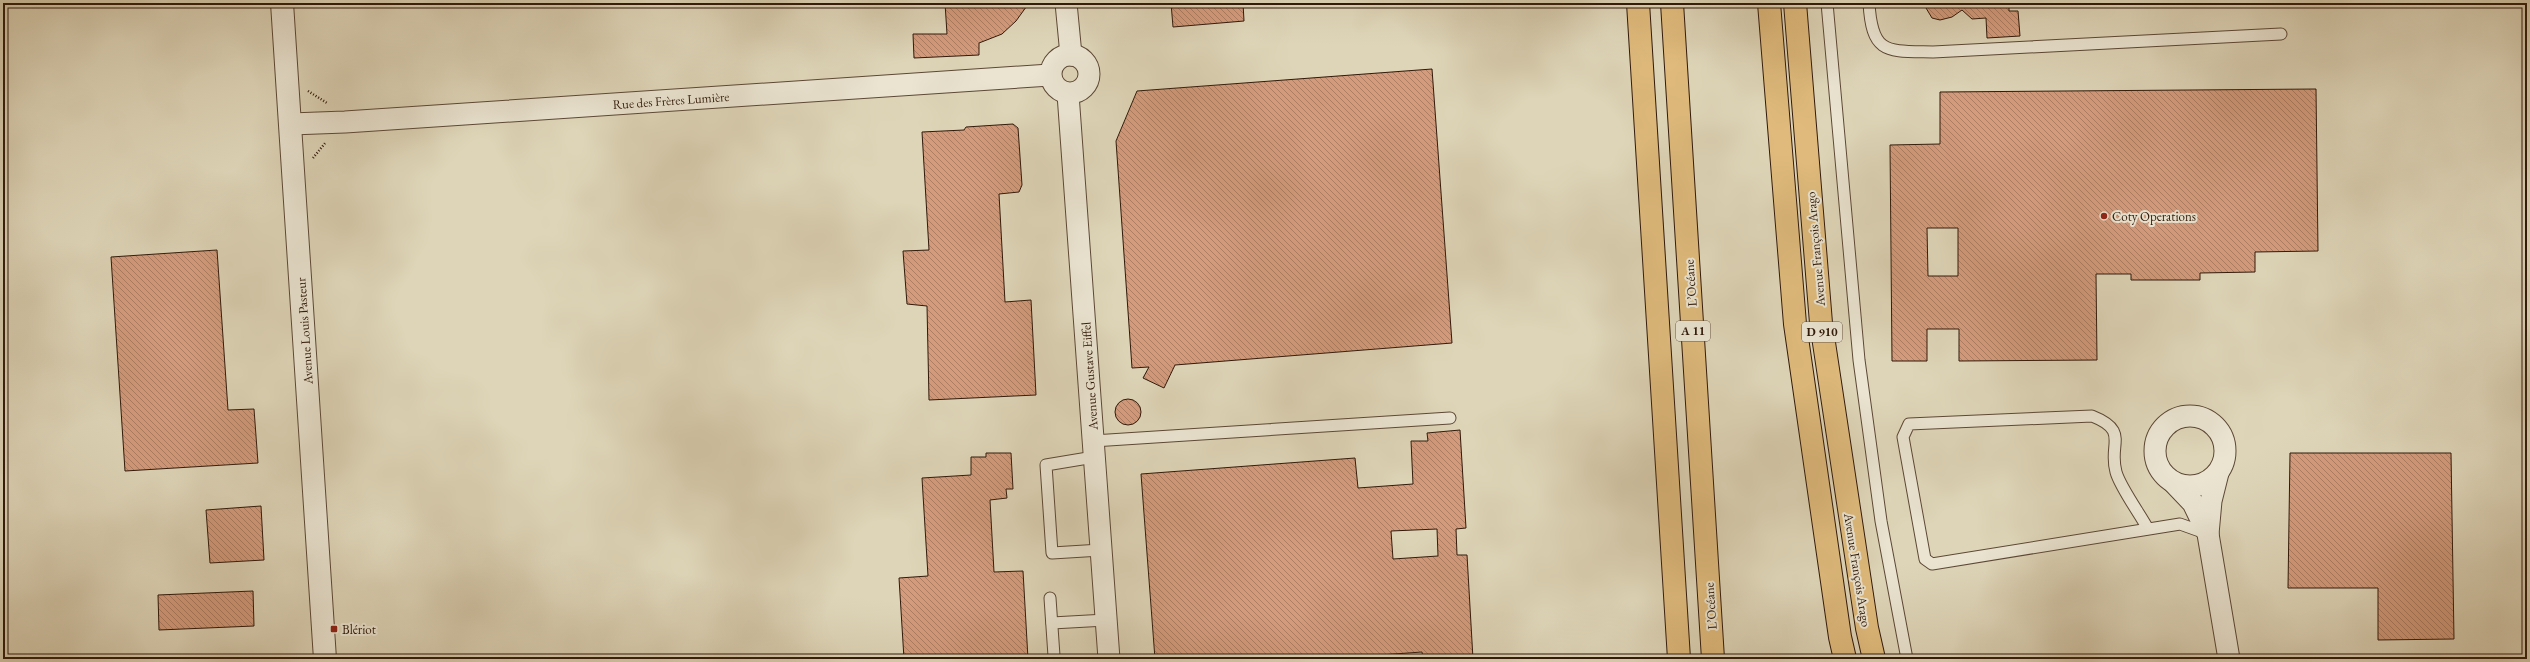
<svg xmlns="http://www.w3.org/2000/svg" width="2530" height="662" font-family="'EB Garamond',serif">
  <style>
    .building { fill: url(#building-back-hatch); stroke: #30190a; fill-rule: evenodd }
    .lines { fill: none; stroke-linecap: round; stroke-linejoin: round }
    .service-casing { stroke: #5c4836; stroke-width: 13 }
    .minor-casing { stroke: #5c4836; stroke-width: 23 }
    .tertiary-casing { stroke: #5c4836; stroke-width: 24 }
    .primary-casing { stroke: #30190a; stroke-width: 24 }
    .motorway-casing { stroke: #30190a; stroke-width: 24 }
    .path { stroke: #30190a; stroke-width: 2.5; stroke-dasharray: 1 2; stroke-linecap: butt }
    .service { stroke: #eae4d1; stroke-width: 11 }
    .minor { stroke: #eae4d1; stroke-width: 21 }
    .tertiary { stroke: #eae4d1; stroke-width: 22 }
    .primary { stroke: #dfba7c; stroke-width: 22 }
    .motorway { stroke: #dfba7c; stroke-width: 22 }
    .poi-dot { fill: #8f2418; stroke: #eae4d1; stroke-width: 1.5 }
    .labels { text-anchor: middle; stroke-width: 4; stroke-linejoin: round; paint-order: stroke }
    .shield { fill: #eae4d1; stroke: #685646; stroke-width: 1 }
    .shield-label { font-size: 12px; font-weight: bold; fill: #30190a }
    .street-label { font-size: 13px; fill: #30190a; stroke: #eae4d1 }
    .poi-label { font-size: 13px; fill: #30190a; stroke: #eae4d1; text-anchor: start }
  </style>
  <defs>
    <pattern id="building-back-hatch" width="6" height="6" patternUnits="userSpaceOnUse"><rect width="6" height="6" fill="#d49b7c"/><path d="M-1 5l2 2M0 0l6 6M5-1l2 2" fill="none" stroke="#ac7e64"/></pattern>
  </defs>
  <rect width="100%" height="100%" fill="#ded5b8"/>
  <filter id="stains"><feTurbulence type="fractalNoise" baseFrequency=".005" numOctaves="4"/><feColorMatrix values="0 0 0 0 .2 0 0 0 0 .09 0 0 0 0 .02 0 0 0 .5 -.17"/></filter>
  <radialGradient id="worn" r=".72"><stop offset=".6" stop-color="#630" stop-opacity="0"/><stop offset="1" stop-color="#630" stop-opacity=".3"/></radialGradient>
  <g class="building">
    <path d="M945,3H1029L1016,21L1002,34L979,43V55L914,58L913,34H947Z"/>
    <path d="M1171,3H1243L1244,21L1173,27Z"/>
    <path d="M1923,3H2009V11H2018L2020,36L1987,38L1986,18L1972,19L1962,10L1952,17L1940,20L1932,18Z"/>
    <path d="M1432,69L1452,343L1175,365L1164,388L1143,378L1149,367L1132,368L1116,141L1137,91Z"/>
    <path d="M2316,89L2318,251L2255,252V272L2200,273V280H2131V274H2096L2097,360L1959,361V329H1927V361H1892L1890,145L1940,144V92ZM1927,228H1958V276H1928Z"/>
    <path d="M1013,124L1018,128L1022,185L1019,192L999,194L1005,302L1031,300L1036,395L929,400L927,306L907,304L903,251L929,250L922,132L964,130L966,127Z"/>
    <path d="M217,250L228,410L254,409L258,463L125,471L111,257Z"/>
    <circle cx="1128" cy="412" r="13"/>
    <path d="M1460,430L1466,528L1456,529L1457,555H1467L1473,659H1423L1422,652L1324,659H1155L1141,474L1355,458L1358,488L1413,484L1411,441H1428L1427,433ZM1437,529L1438,556L1393,559L1391,531Z"/>
    <path d="M986,453H1011L1013,489H1006L1007,498L990,500L994,572L1023,571L1028,659H904L899,578L928,576L922,478L971,475V457H986Z"/>
    <path d="M2290,453H2451L2454,639L2378,640V588H2288Z"/>
    <path d="M261,506L264,560L210,563L206,510Z"/>
    <path d="M253,591L254,626L159,630L158,595Z"/>
  </g>
  <g class="lines">
    <defs>
      <g id="service">
        <path d="M1827,3L1859,360L1881,521L1907,659"/>
        <path d="M1869,3C1872,55 1887,51 1933,52L2281,34"/>
        <path d="M1093,441L1450,418"/>
        <path d="M1094,457L1046,465L1052,553L1101,550"/>
        <path d="M2148,529C2140,514 2120,487 2116,472C2108,444 2130,431 2092,416L1909,424L1903,437L1925,559L1932,564L2180,524L2208,534"/>
        <path d="M1050,598L1054,656"/>
        <path d="M1052,623L1106,620"/>
      </g>
      <g id="minor">
        <path d="M1066,3L1071,55"/>
        <circle cx="1070" cy="74" r="19"/>
        <path d="M1068,94L1109,659"/>
        <path d="M291,124L345,122L1050,75"/>
        <circle cx="2190" cy="451" r="35"/>
        <path d="M2174,483L2193,503L2208,534L2229,659"/>
        <path d="M2208,534L2211,501L2218,473"/>
      </g>
      <path id="tertiary" d="M282,3L325,659"/>
      <g id="primary">
        <path d="M1769,3L1795,324L1840,637L1845,659"/>
        <path d="M1795,3L1821,323L1867,628L1874,659"/>
      </g>
      <g id="motorway">
        <path d="M1638,3L1679,659"/>
        <path d="M1672,3L1713,659"/>
      </g>
    </defs>
    <use href="#service" class="service-casing"/>
    <use href="#minor" class="minor-casing"/>
    <use href="#tertiary" class="tertiary-casing"/>
    <use href="#primary" class="primary-casing"/>
    <use href="#motorway" class="motorway-casing"/>
    <g class="path">
      <path d="M308,91L327,103"/>
      <path d="M313,158L326,142"/>
    </g>
    <use href="#service" class="service"/>
    <use href="#minor" class="minor"/>
    <use href="#tertiary" class="tertiary"/>
    <use href="#primary" class="primary"/>
    <use href="#motorway" class="motorway"/>
  </g>
  <g class="poi-dot">
    <circle cx="2104" cy="216" r="4"/>
    <rect x="330" y="625" width="8" height="8" rx="2"/>
  </g>
  <g class="labels">
    <g class="shield">
      <rect x="1676" y="321" width="34" height="20" rx="3"/>
      <rect x="1802" y="322" width="40" height="20" rx="3"/>
    </g>
    <g class="shield-label">
      <text x="1693" y="335">A 11</text>
      <text x="1822" y="336">D 910</text>
    </g>
    <g class="street-label">
      <text transform="translate(671 100) rotate(-4)" y="5">Rue des Frères Lumière</text>
      <text transform="translate(1815 249) rotate(-95)" y="5">Avenue François Arago</text>
      <text transform="translate(1690 283) rotate(-94)" y="5">L’Océane</text>
      <text transform="translate(304 331) rotate(-94)" y="5">Avenue Louis Pasteur</text>
      <text transform="translate(1089 376) rotate(-94)" y="5">Avenue Gustave Eiffel</text>
      <text transform="translate(1858 570) rotate(81)" y="5">Avenue François Arago</text>
      <text transform="translate(1710 606) rotate(-94)" y="5">L’Océane</text>
    </g>
    <g class="poi-label">
      <text x="2112" y="221">Coty Operations</text>
      <text x="342" y="634">Blériot</text>
    </g>
  </g>
  <rect width="2530" height="662" fill="none" stroke="#ded5b8" stroke-width="16"/>
  <rect x="4" y="4" width="2522" height="654" fill="none" stroke="#30190a" stroke-width="2"/>
  <rect x="8" y="8" width="2514" height="646" fill="none" stroke="#30190a"/>
  <rect width="100%" height="100%" filter="url(#stains)"/>
  <rect width="100%" height="100%" fill="url(#worn)"/>
</svg>
